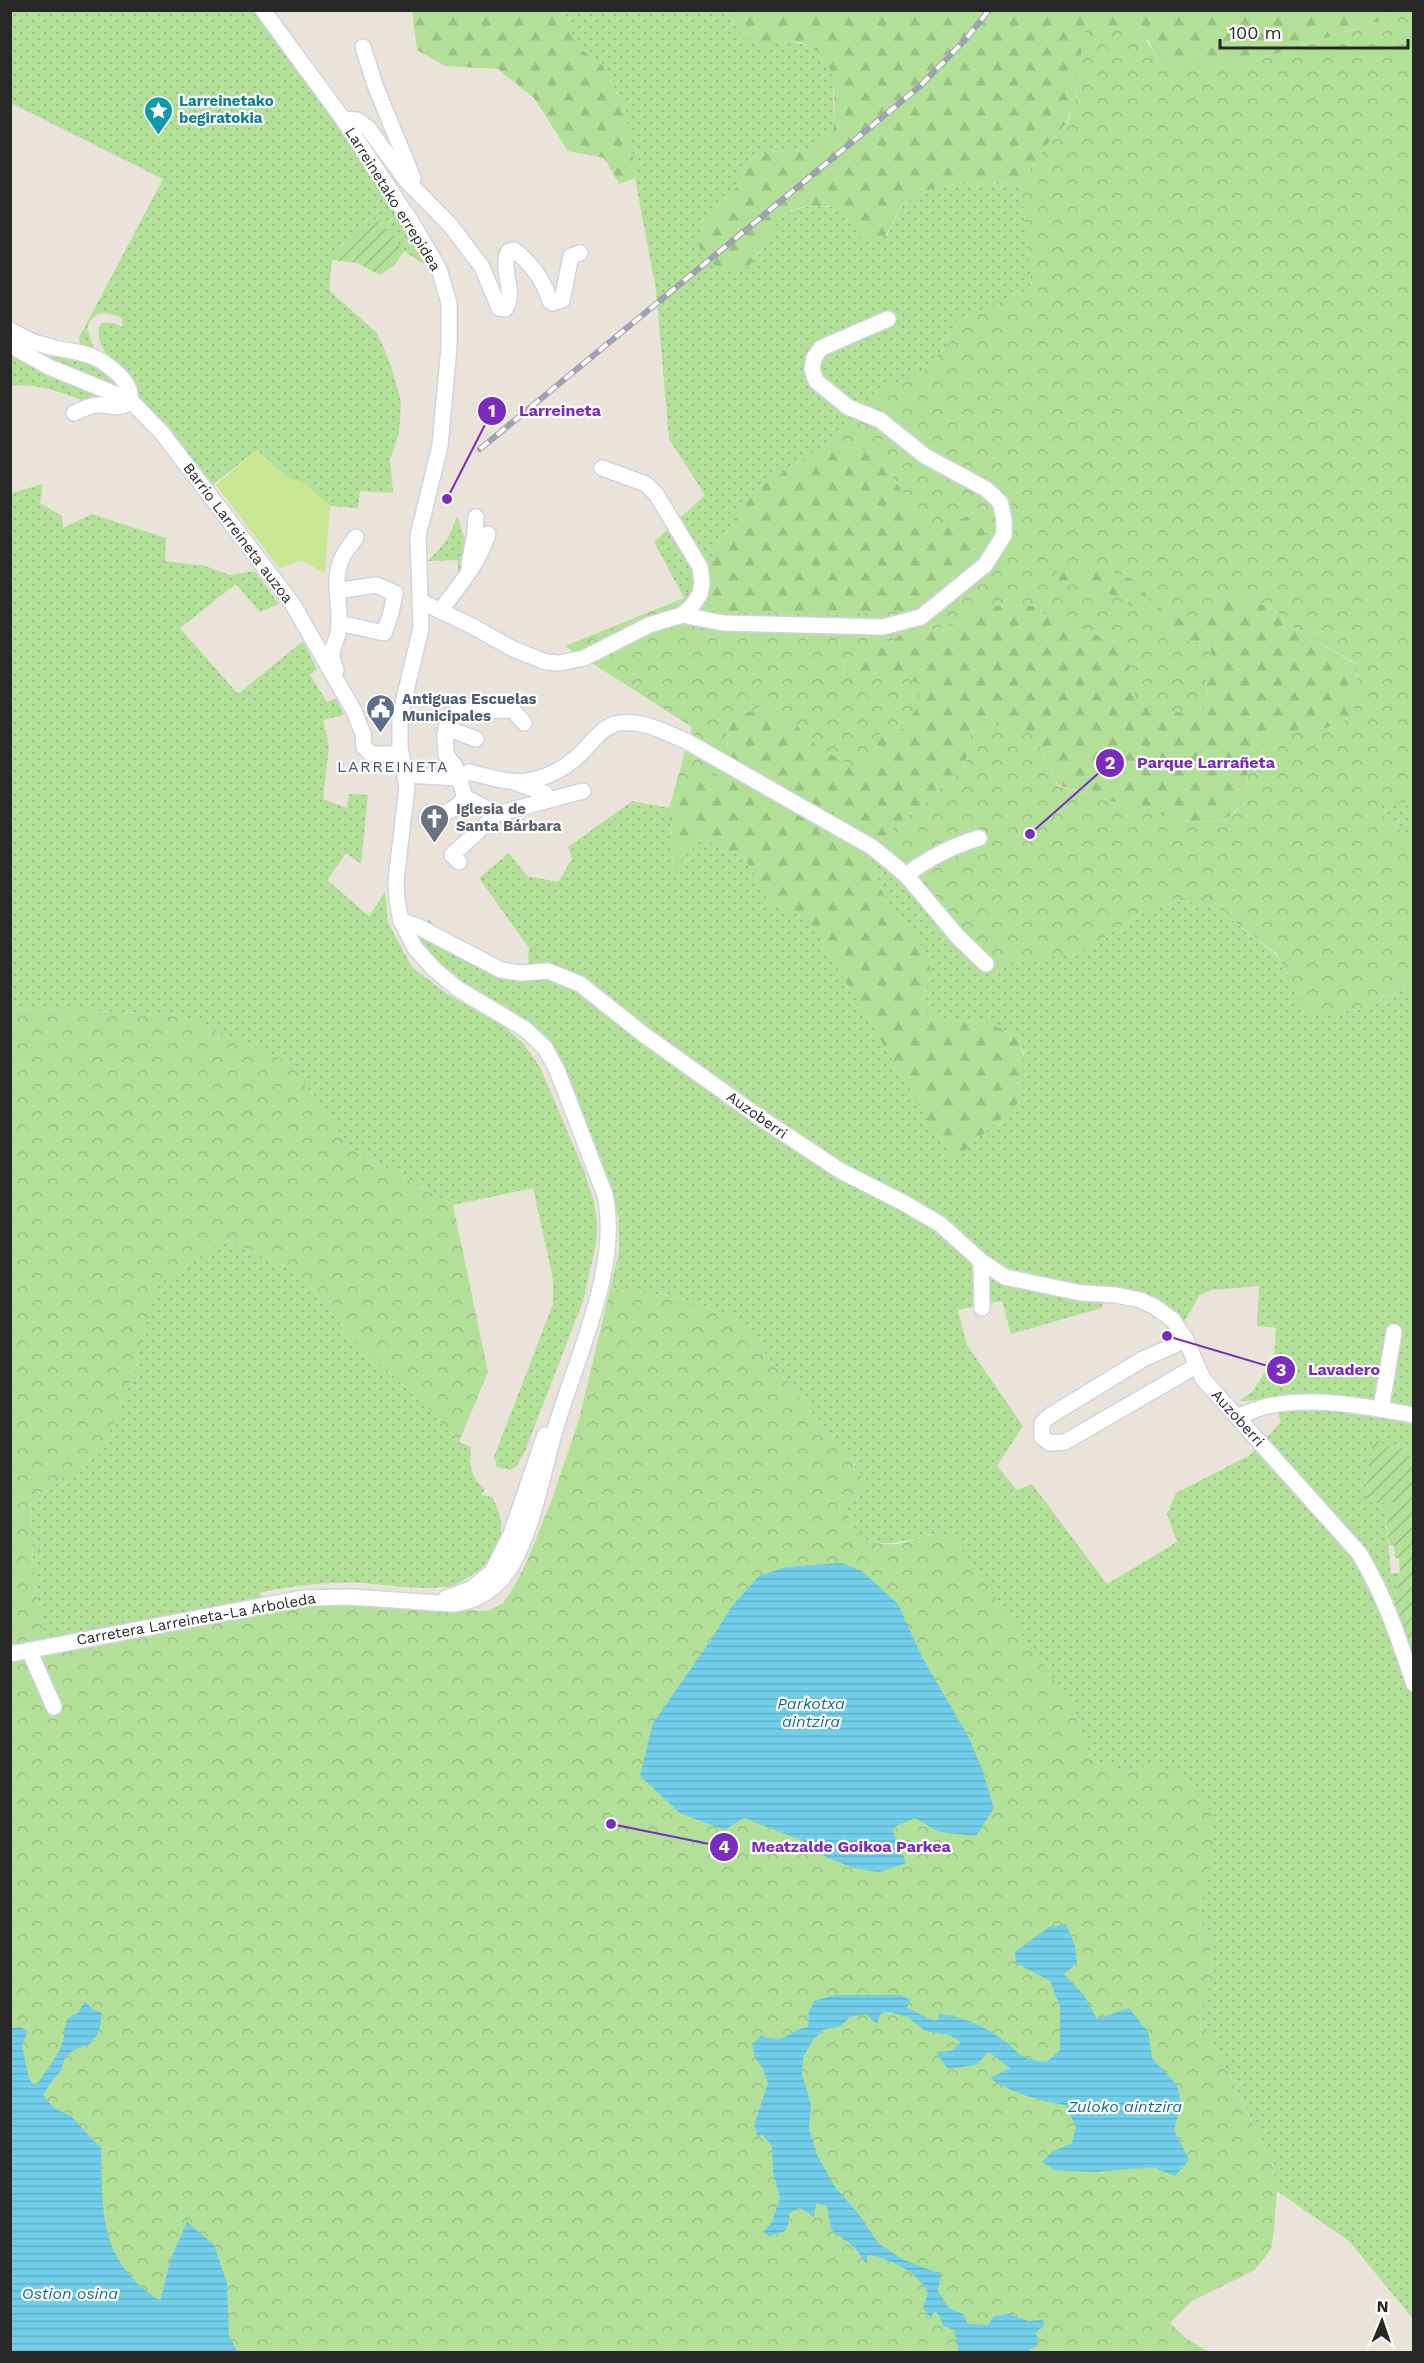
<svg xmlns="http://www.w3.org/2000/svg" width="1424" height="2363" font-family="'Work Sans',sans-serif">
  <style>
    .grass { fill: url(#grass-dots); fill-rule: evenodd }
    .forest { fill: url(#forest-firs) }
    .park { fill: url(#park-crowns) }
    .garden { fill: url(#garden-furrows) }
    .pitch { fill: #c7e794 }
    .water { fill: url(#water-rules) }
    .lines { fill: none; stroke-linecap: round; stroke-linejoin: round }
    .minor-casing { stroke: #d0d4e1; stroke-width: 18 }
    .minor { stroke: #fff; stroke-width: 15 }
    .rail-casing { stroke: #9ea1b2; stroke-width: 6 }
    .rail { stroke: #fff; stroke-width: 4; stroke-dasharray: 11; stroke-linecap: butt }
    .labels { text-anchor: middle; stroke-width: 4.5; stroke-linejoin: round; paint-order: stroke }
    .culture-label { font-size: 15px; font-weight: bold; fill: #0d838f; stroke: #fff; text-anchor: start }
    .street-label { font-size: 15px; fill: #282828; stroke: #fff }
    .service-label { font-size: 15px; font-weight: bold; fill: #4e5e75; stroke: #fff; text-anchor: start }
    .worship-label { font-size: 15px; font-weight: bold; fill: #5b616d; stroke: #fff; text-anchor: start }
    .neighbourhood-label { font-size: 16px; letter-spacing: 1.5px; fill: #4b5477; stroke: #fff }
    .water-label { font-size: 16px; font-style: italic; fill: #126b93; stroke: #fff }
    .leader { fill: none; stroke: #7b2cbf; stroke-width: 2 }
    .callout-dot { fill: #7b2cbf; stroke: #fff; stroke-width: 2 }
    .mark-label { font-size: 18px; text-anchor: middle; font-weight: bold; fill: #fff }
    .callout-label { font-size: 16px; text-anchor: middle; font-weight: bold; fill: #7b2cbf; stroke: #fff; stroke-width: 4.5; stroke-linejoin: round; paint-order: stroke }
  </style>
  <defs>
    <pattern id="grass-dots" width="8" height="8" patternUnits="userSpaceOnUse" patternTransform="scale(1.5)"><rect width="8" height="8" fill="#b3e098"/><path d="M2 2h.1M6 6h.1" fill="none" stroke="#9ac083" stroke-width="1.8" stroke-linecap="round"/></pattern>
    <pattern id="forest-firs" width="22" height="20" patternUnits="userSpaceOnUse" patternTransform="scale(1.5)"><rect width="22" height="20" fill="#b3e098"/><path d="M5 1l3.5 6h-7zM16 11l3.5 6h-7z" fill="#9ac083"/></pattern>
    <pattern id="park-crowns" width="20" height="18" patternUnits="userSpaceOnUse" patternTransform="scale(1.5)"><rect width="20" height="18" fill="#b3e098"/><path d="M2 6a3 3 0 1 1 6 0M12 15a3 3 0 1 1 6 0" fill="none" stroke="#9ac083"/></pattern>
    <pattern id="garden-furrows" width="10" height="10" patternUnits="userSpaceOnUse" patternTransform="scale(1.5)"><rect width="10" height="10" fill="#b3e098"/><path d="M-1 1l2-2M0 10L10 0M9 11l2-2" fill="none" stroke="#9ac083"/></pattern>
    <pattern id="water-rules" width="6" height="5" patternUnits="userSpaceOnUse" patternTransform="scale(1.5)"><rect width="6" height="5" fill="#70ceea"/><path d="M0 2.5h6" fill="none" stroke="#61b1c9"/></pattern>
  </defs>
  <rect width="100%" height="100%" fill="#eae3da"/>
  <g class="grass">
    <path d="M10,11H256L290,54L407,224L425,265L404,251L377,218L332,260L329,290L377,333L390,362L401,401L399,433L390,460L393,493L360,491L358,508L330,506L304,483L287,477L257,450L210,487L139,403L137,396L108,360L100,341L98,331L101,323H113L123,327L121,317C103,312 94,309 87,329L95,351L81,347L79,338L163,179L11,103Z"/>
    <path d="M565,11H728L733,24L766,46L789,41L815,47L826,60L833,77L834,129L816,150L769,152L749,160L732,195L716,209L758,256C777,211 793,202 841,208L850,219L887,236C892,227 896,214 902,207C904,203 910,201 913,198C946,176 983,186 1021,183L1032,288L957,321L948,345L921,373L875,391L829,443L755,490L684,598L654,542L705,495L669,439L656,290L635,178L631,140L622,103L603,66L582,50L566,24Z"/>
    <path d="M11,341L108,368L124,393Z"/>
    <path d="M10,348L101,394L109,401L112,412C81,401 44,381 11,386Z"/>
    <path d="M43,484L40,503L62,516L63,528L92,514L166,538L165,561L205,566L230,575L255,571L279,604L260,612L236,584L180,628L238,694L303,641L317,669L310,675L327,702L336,698L344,715L323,720L329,746L323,799L347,808L349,794L368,795L361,864L346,853L327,880L369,916L385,892L388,923L412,967L447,994L502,1025L523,1043L540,1067L583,1168L594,1202L597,1224L596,1244L583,1301L526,1449L517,1466L510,1470L497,1467L494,1457L553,1304V1279L533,1188L453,1205L349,1147L290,1063L179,1014L11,1008V493Z"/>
    <path d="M457,516L465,539L458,580V560L428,561C443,546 451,536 457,516Z"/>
    <path d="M632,801L669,808L673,869L701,838L744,856L770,904L806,914L953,1160L1024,1054L1018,1036L988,1023L936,1019L923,1008L927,990L919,941L893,916L869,861L872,847L1080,953L1141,913L1179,901L1215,907L1277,955L1307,1014L1363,1009L1410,986L1413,987V1457L1374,1440L1367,1475L1366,1498L1374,1503L1392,1502L1394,1507L1385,1510L1391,1573H1400L1394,1611L1413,1660V2319L1349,2241L1277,2191L1272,2163L1200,2015L1212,1978L1211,1945L1198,1910L1207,1889L1158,1764L1123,1772L1099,1762L1088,1750L1070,1702L934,1534C899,1543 853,1558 847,1507L865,1480L740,1321L680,1297L610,1289L619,1251L618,1216L606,1176L561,1060L546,1036L528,1021L452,976L435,960L415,931L429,920L449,937L508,966H528L529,948L479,878L509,853L527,876L558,882L572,859L568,847ZM1102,1286L1123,1289L1183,1324L1199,1296L1211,1290L1259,1286L1257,1326L1276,1328L1274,1357L1253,1391L1239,1401L1273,1400L1281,1422L1250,1455L1176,1493L1167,1514L1177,1542L1107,1584L1032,1484L1017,1490L997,1466L1023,1426L967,1345L958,1310L1002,1301L1011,1334L1102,1308Z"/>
    <path d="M1413,801V843L1373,805Z"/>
    <path d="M226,1240L302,1275L354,1341L425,1404L459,1442L471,1447C469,1462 470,1479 485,1488L482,1495L492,1497C511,1529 500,1561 467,1578C462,1581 457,1585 451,1586C422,1591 392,1585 363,1583C328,1581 293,1586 258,1593L283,1610L213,1625L47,1655L33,1571L31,1499L101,1452L135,1371L154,1287Z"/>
  </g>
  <g class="forest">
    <path d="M412,11H565L566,24L582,50L603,66L622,103L631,140L635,178L619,184L604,158L568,151L534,98L498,69L445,66L417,50Z"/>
    <path d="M728,11H1391L1383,20L1247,63H1159L1148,39L1076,78L1075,102L1066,124L1052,138L1021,183C984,186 946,176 913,198C910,201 904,203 902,206C889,222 896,231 875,242L861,237L841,208C768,198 784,228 745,270L723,272L701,254L698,240L704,225L716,209L732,195L749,160L769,152L816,150L834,129C834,112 836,93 832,77C828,56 812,42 790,41C782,41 774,46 767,46C746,45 734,28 728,11Z"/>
    <path d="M829,443L871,452L894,478L913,510L950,524L976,512L990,528L926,612H867L830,615L723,612L684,598L755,490Z"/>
    <path d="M1055,563L1090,567L1136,580L1151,601L1205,620L1218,605L1234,594L1274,609L1294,628L1357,665L1358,687L1352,716L1335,727L1284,732L1247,764C1256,845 1181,821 1134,808C1109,800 1083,793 1058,785L1037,740L973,723L965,767L872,847L869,861L893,916L919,941L930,966L924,1008L936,1019L988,1023L1018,1036C1026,1059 1024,1077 1021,1100L953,1161L806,915L770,904L744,856L702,839L673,870L669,808L698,770L728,748L726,732L735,718L760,707L793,722L818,747L900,731L891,672L867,676H843L844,661L894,639L902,633L936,629L963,620L981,610L1000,605L1034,606L1052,618L1121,644L1130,659L1127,680L1208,697L1206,676L1213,662L1209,642L1187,641L1163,630L1118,597L1058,581Z"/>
  </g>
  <g class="park">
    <path d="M1391,11H1413V801L1374,806L1413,843V987L1409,986L1363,1009L1306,1014L1277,954L1215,907L1179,901L1141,913L1080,953L998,965L872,847L965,767L973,723L1020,726L1037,740L1058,786C1084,793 1109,800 1134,808C1181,821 1256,845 1247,765L1260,746L1284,732L1335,727L1352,716L1358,687L1357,664L1294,628L1274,609L1234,594L1218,605L1205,620L1171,617L1151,601L1136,580L1090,567L1055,564L1059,581L1119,597L1163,630L1187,641L1209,642L1213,662L1206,676L1208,697L1202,714L1156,711L1137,699L1127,680L1130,659L1121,644L1052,618L1034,606L1000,605L981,610L963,620L936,629L902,633L894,639L844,661L843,676H867L891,672L920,684L918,707L900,731L880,735L871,762L850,765L818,747L793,722L760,707L735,718L726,731L728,748L725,779L698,770L669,808L692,727L565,646L684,598L723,612L830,615L867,612H926L990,528L975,512L950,524L933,527L913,510L894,478L871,452L829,443L875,391L921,373L948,345L956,321L1032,288L1021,183L1052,138L1067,124L1075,102L1076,78L1086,30C1130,21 1140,23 1159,63H1247L1383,20Z"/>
    <path d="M11,1008L179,1014L290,1063L349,1147L453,1205L488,1372L459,1442L425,1404L354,1341L302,1275L226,1240L155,1287L135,1371L101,1453L31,1499L33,1571L47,1655L311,1606L344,1605L488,1611L503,1603L515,1585L528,1559L553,1496L579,1420L610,1289L680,1297L740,1321L865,1480L847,1507C850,1534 868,1547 896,1544C909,1543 920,1536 933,1535C939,1534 946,1535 952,1536L1070,1702L1088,1750L1099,1762L1123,1772L1158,1764L1197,1786L1211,1813L1213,1836L1207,1889L1198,1910L1211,1945L1212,1978L1200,2015L1272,2163L1277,2191L1274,2231L1271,2249L1255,2270L1192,2301L1170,2323L1187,2339L1209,2352H11Z"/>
  </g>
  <g class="garden">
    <path d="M377,218L404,251L395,265L380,275L357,263L332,260Z"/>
    <path d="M1374,1439L1413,1457V1660L1394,1611L1400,1573L1399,1558H1395L1394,1546L1389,1545L1385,1510L1394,1507L1393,1503H1374L1366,1498L1367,1475Z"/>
  </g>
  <path class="pitch" d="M257,450L287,477L304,483L330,506L325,573L302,561L279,568L216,485Z"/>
  <g class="water">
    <path d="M841,1563L862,1571L898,1604L922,1657L968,1736L982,1769L994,1808L976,1836L939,1832L915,1818L892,1828L906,1863L879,1872L853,1868L826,1857L803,1841L744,1818L724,1830L680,1813L640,1776L653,1723L711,1640L732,1606L759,1576L786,1567Z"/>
    <path d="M1066,1924L1075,1946L1077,1963L1064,1974L1083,1994L1097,2019L1129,2008L1148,2032L1152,2058L1177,2085L1181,2105L1174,2130L1189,2160L1175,2176L1153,2167L1094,2172L1054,2170L1042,2162L1052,2152L1072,2143L1076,2126L1065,2105C1038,2100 1013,2094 990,2078L1010,2068L989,2052L976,2065L948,2069L936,2052L951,2051L961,2042L950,2035L925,2031L908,2017L890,2012L881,2013L877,2024L866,2014L850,2017L840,2027L825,2029L812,2041L803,2058L802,2074L811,2105L809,2129L817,2155L835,2187L858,2213L878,2243L904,2260L941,2274L938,2292L949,2308L963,2314L968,2324L988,2325L994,2316L1010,2314L1028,2321L1043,2320L1044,2326L1035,2333L1039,2340L1036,2347L1030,2349L1029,2352H959L954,2330L943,2326L940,2316L934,2311L931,2319L923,2308L928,2293C919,2272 889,2258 868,2255L866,2263L855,2248L831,2229L827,2206L816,2203L814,2217L800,2208L789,2213V2223L785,2231L770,2236L763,2232L772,2222L780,2198L773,2172L772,2146L762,2134L758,2138L754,2125L768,2083L763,2069L755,2058L752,2044L761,2036C789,2045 785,2031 808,2027L809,2012L814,2001L835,1995H902L911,2001L907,2007L931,2020H938L939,2014C959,2016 983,2025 999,2037C1022,2053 1016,2059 1047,2062L1060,2050V2006L1050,1981L1016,1963L1015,1952L1049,1927Z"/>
    <path d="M85,2001L92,2009L102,2013L99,2032L90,2044L74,2050L65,2057L61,2071L52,2081L43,2095L54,2108L71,2116L101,2148C103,2214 98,2260 160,2301L170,2261L187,2222L214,2245L227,2283L229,2336L238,2352H11V2028L20,2027L28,2031L22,2045L29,2079L35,2086C46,2072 57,2058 63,2041C65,2033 64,2026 68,2018L78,2013Z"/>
  </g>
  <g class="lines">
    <defs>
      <g id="minor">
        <path d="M363,47L375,85L413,178"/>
        <path d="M343,119L357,120L368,128L406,180L451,226L482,267L499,308L505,309C517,292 499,268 509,251L514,250C531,263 544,281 550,301L553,303L562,300L571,256L580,253"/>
        <path d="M10,330C20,335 29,341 40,344C75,355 91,347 120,376C127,383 131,390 130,400"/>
        <path d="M10,345L49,367L130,400L162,433L292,603L354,711L363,734L364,747L371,754H401"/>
        <path d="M74,413C82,410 89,405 98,405C110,404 121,412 130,400"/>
        <path d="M469,564L475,534L476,517"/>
        <path d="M337,591L376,585L395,593L391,613L384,633L339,623"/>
        <path d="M422,602L474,627L513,649L546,662L560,663L584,658L649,625L682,615L692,606L700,594L702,582L700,567L656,494L646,484L602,468"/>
        <path d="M440,611C458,587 479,563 488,534"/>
        <path d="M682,615L723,623L883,627L921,617L985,565L1004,535V519L1000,502L986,489L925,456L880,420L848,407L816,381L812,369L814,358L821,348L888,319"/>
        <path d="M334,673L336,670C326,646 338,647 339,626C341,603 331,578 343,556C346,550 352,543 356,537"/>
        <path d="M524,723L513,710L457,711L448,719L445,736L446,755L455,766L465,797L497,814L583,791"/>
        <path d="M446,728L476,739"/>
        <path d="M405,775L459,778L469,772C482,775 496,780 510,781C536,785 567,769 584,750C593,741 602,728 615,724C640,718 664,732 686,741L872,847L906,875L958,937L986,964"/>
        <path d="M516,783L545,793L548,800"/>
        <path d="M426,820L428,813C446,814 454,812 465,797"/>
        <path d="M459,862L452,855L497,814"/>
        <path d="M906,875C929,858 951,846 979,838"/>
        <path d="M401,921L417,926L501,970L521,973L548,971L580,984L643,1034L759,1117L841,1171L904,1203L940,1224L981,1261L1005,1277L1081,1293L1116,1295L1140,1300L1155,1307L1173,1320L1186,1340L1203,1379L1359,1553C1384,1594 1399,1639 1414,1684"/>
        <path d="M981,1261L982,1308"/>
        <path d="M1186,1340L1143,1359L1048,1417L1042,1423V1437L1050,1443L1065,1442L1196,1366"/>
        <path d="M1381,1409L1394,1332"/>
        <path d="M1237,1417C1247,1413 1258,1408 1268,1406C1315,1396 1367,1407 1414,1415"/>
        <path d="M446,1598L471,1589L492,1572L511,1534L545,1435"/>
        <path d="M29,1650L54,1707"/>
        <path d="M10,1654L303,1598L350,1597L453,1604C478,1602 499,1587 512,1565C535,1523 542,1475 555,1430C575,1361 621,1266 605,1195L557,1070L545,1048L525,1029L458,989L435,970L415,948L401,921L397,900L396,880L407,787L400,747V716L421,628L418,536L440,446L449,347V303L439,269L414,226L343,119L263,10"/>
      </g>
    </defs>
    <use href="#minor" class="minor-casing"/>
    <use href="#minor" class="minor"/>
    <defs>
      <path id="rail" d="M480,449L919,87L966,39L989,10"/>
    </defs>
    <use href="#rail" class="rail-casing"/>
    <use href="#rail" class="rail"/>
  </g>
  <defs>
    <symbol id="sight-pin" viewBox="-11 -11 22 30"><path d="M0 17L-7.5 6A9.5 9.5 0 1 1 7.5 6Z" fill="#0f9aa8" stroke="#fff"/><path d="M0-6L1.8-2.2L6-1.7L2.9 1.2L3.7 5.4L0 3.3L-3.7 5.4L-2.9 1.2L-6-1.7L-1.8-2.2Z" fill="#fff"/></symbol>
    <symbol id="civic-pin" viewBox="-11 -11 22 30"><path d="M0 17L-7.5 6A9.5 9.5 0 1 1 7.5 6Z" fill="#5c6f8a" stroke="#fff"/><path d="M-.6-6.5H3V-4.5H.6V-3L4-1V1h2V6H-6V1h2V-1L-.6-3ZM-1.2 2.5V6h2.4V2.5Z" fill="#fff"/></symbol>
    <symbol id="church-pin" viewBox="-11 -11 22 30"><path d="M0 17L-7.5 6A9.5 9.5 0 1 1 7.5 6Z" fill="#6b7280" stroke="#fff"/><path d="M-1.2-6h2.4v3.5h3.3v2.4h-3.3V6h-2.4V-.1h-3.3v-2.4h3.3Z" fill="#fff"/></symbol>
  </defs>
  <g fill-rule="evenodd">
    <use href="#sight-pin" x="142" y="94" width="33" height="45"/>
    <use href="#civic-pin" x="364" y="692" width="33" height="45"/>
    <use href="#church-pin" x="418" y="802" width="33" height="45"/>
  </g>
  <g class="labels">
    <g class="culture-label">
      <text x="179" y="106">Larreinetako<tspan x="179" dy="17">begiratokia</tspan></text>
    </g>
    <g class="street-label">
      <text transform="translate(393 199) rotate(58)" y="5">Larreinetako errepidea</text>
      <text transform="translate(238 533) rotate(53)" y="5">Barrio Larreineta auzoa</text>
      <text transform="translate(757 1115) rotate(35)" y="5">Auzoberri</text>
      <text transform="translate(1238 1418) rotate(48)" y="5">Auzoberri</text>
      <text transform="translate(196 1619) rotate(-10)" y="5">Carretera Larreineta-La Arboleda</text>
    </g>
    <g class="service-label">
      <text x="402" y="704">Antiguas Escuelas<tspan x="402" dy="17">Municipales</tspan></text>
    </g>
    <g class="worship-label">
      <text x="456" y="814">Iglesia de<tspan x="456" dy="17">Santa Bárbara</tspan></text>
    </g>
    <g class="neighbourhood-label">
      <text x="393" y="772">LARREINETA</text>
    </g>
    <g class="water-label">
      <text x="811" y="1709">Parkotxa<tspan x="811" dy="18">aintzira</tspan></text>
      <text x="1125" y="2112">Zuloko aintzira</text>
      <text x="70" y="2299">Ostion osina</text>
    </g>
  </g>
  <path class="leader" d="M447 499L492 411M1030 834L1110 763M1167 1336L1281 1370M611 1824L724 1847"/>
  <g class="callout-dot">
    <circle cx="447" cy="499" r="6"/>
    <circle cx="1030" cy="834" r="6"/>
    <circle cx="1167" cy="1336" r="6"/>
    <circle cx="611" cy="1824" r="6"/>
    <circle cx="492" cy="411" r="15"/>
    <circle cx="1110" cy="763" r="15"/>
    <circle cx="1281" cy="1370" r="15"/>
    <circle cx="724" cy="1847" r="15"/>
  </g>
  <g class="mark-label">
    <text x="492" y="417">1</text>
    <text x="1110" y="769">2</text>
    <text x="1281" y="1376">3</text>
    <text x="724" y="1853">4</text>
  </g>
  <g class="callout-label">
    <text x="560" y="416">Larreineta</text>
    <text x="1206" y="768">Parque Larrañeta</text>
    <text x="1344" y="1375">Lavadero</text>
    <text x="851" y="1852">Meatzalde Goikoa Parkea</text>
  </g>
  <rect width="1424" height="2363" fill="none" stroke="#282828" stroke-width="24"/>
  <g transform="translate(1382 2321) rotate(2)" stroke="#ffffff" stroke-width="4.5" paint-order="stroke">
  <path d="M0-4.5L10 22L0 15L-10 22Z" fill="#282828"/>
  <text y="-9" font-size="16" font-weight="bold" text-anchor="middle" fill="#282828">N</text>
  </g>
  <path d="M1220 39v9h188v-9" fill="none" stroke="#282828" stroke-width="3"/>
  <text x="1229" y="39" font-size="18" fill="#282828" stroke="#ffffff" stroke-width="4.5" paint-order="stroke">100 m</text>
</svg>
